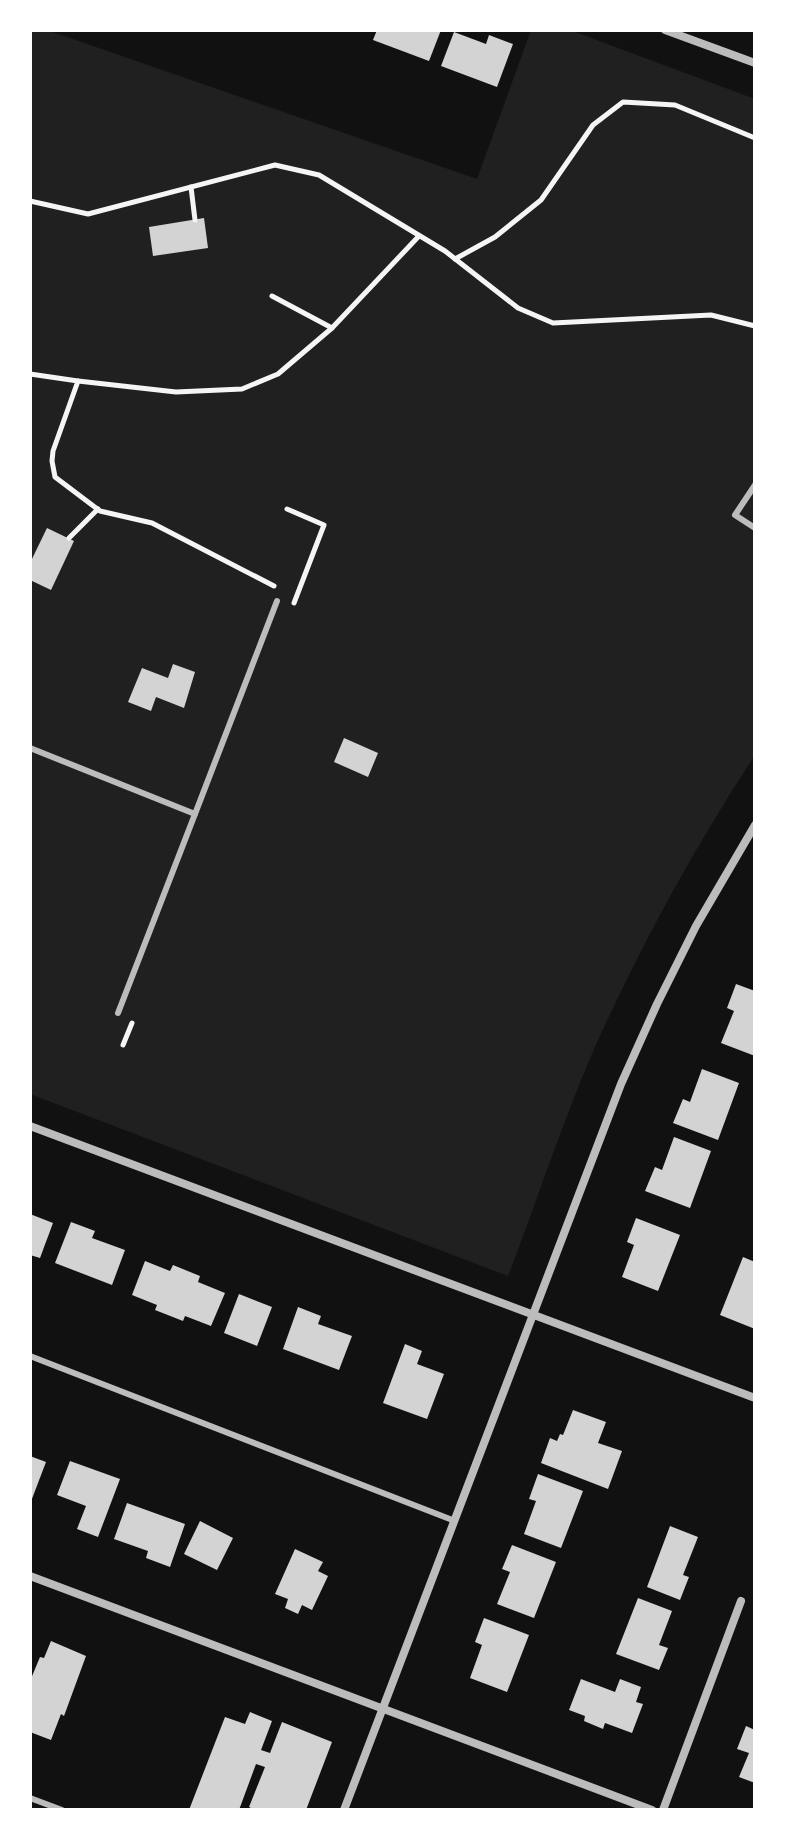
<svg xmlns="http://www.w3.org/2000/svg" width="785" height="1840" font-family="Overpass,sans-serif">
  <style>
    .green { fill: #202020 }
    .building { fill: #d3d3d3 }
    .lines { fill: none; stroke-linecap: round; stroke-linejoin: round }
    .path { stroke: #f5f5f5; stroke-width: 5 }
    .service { stroke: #bcbcbc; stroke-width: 6 }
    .minor { stroke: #bcbcbc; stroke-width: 8 }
  </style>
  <rect width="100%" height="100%" fill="#111"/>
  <path class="green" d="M30,30H47L477,179L531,30H570L755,99V755C694,848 640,947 594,1049C562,1123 537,1201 508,1276L30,1094Z"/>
  <g class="building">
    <path d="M377,30H441L429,61L373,40Z"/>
    <path d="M454,32L486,44L489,35L513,44L497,87L441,66Z"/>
    <path d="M204,218L208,248L153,256L149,227Z"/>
    <path d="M47,528L74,541L51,590L30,580V563Z"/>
    <path d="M173,664L195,672L184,708L156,697L151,711L128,702L142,668L168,678Z"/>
    <path d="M344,738L378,753L368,777L334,762Z"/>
    <path d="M736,984L755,991V1056L721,1043L734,1011L727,1008Z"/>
    <path d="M702,1069L739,1083L718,1140L673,1123L683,1099L690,1102Z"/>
    <path d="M674,1137L711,1151L690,1208L645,1191L655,1167L662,1170Z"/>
    <path d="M30,1214L53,1223L40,1258L30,1255Z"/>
    <path d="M636,1218L680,1235L658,1291L622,1277L634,1245L627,1242Z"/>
    <path d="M71,1222L95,1231L92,1238L125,1250L112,1285L55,1263Z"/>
    <path d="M743,1257L755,1262V1329L720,1315Z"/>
    <path d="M145,1261L170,1271L173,1265L200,1276L198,1282L225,1293L211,1326L185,1316L183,1321L155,1310L157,1305L132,1295Z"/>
    <path d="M239,1294L272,1307L257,1346L224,1333Z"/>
    <path d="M298,1307L321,1316L318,1324L352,1336L339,1370L283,1349Z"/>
    <path d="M405,1344L422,1351L417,1364L444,1374L427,1419L383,1403Z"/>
    <path d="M573,1410L606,1422L598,1443L622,1451L608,1489L541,1463L550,1438L557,1441L560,1434L563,1435Z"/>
    <path d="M30,1456L46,1462L30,1504Z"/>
    <path d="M70,1461L120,1479L98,1537L77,1529L86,1506L57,1495Z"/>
    <path d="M538,1474L583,1491L561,1548L524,1534L536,1501L529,1499Z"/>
    <path d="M127,1503L185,1524L170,1567L146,1558L148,1551L114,1539Z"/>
    <path d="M200,1521L233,1538L217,1570L184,1554Z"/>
    <path d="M670,1526L698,1537L683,1575L689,1577L680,1600L647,1587Z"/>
    <path d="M512,1545L556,1562L534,1618L497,1604L510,1572L502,1569Z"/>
    <path d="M295,1549L323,1562L318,1571L328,1576L312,1610L302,1605L298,1614L285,1608L288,1599L275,1594Z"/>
    <path d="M638,1598L672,1611L659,1645L668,1648L659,1670L616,1654Z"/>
    <path d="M484,1618L529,1635L507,1692L470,1678L482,1645L475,1642Z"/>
    <path d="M51,1641L86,1656L64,1716L61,1714L51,1740L30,1732V1681L40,1657L44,1658Z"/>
    <path d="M581,1679L615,1692L620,1679L641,1687L636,1702L643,1704L632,1733L605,1723L603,1729L584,1721L585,1716L569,1710Z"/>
    <path d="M250,1712L272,1721L261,1750L270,1753L282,1722L332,1742L306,1810H255L249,1807L265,1767L256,1764L239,1810H189L225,1717L245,1724Z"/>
    <path d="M746,1726L755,1730V1783L739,1777L749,1753L737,1749Z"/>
  </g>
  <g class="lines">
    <g class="path">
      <path d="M191,187L195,220"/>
      <path d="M30,201L88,214L275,165L319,175L445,251L518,308L553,323L711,315L755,326"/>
      <path d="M455,259L495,237L541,200L593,125L623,102L675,105L755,138"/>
      <path d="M272,296L332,328"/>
      <path d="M30,374L78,381L53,451L52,461L55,477L100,511L152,523L274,586"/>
      <path d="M78,381L176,392L242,389L278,374L332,328L419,236"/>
      <path d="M287,509L324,525L294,603"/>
      <path d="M69,538L98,509"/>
      <path d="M123,1045L132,1023"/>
    </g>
    <g class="service">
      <path d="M755,485L735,515L755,528"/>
      <path d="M30,748L195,814L277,601"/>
      <path d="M118,1013L195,814"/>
      <path d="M30,1356L455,1521"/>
      <path d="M30,1798L62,1810"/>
    </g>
    <g class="minor">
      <path d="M665,30L755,63"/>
      <path d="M30,1126L755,1398"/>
      <path d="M30,1576L652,1810"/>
      <path d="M344,1810L621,1084L657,1004L696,926L755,825"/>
      <path d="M663,1810L741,1601"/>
    </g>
  </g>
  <rect width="785" height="1840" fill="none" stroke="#ffffff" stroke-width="64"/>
</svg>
